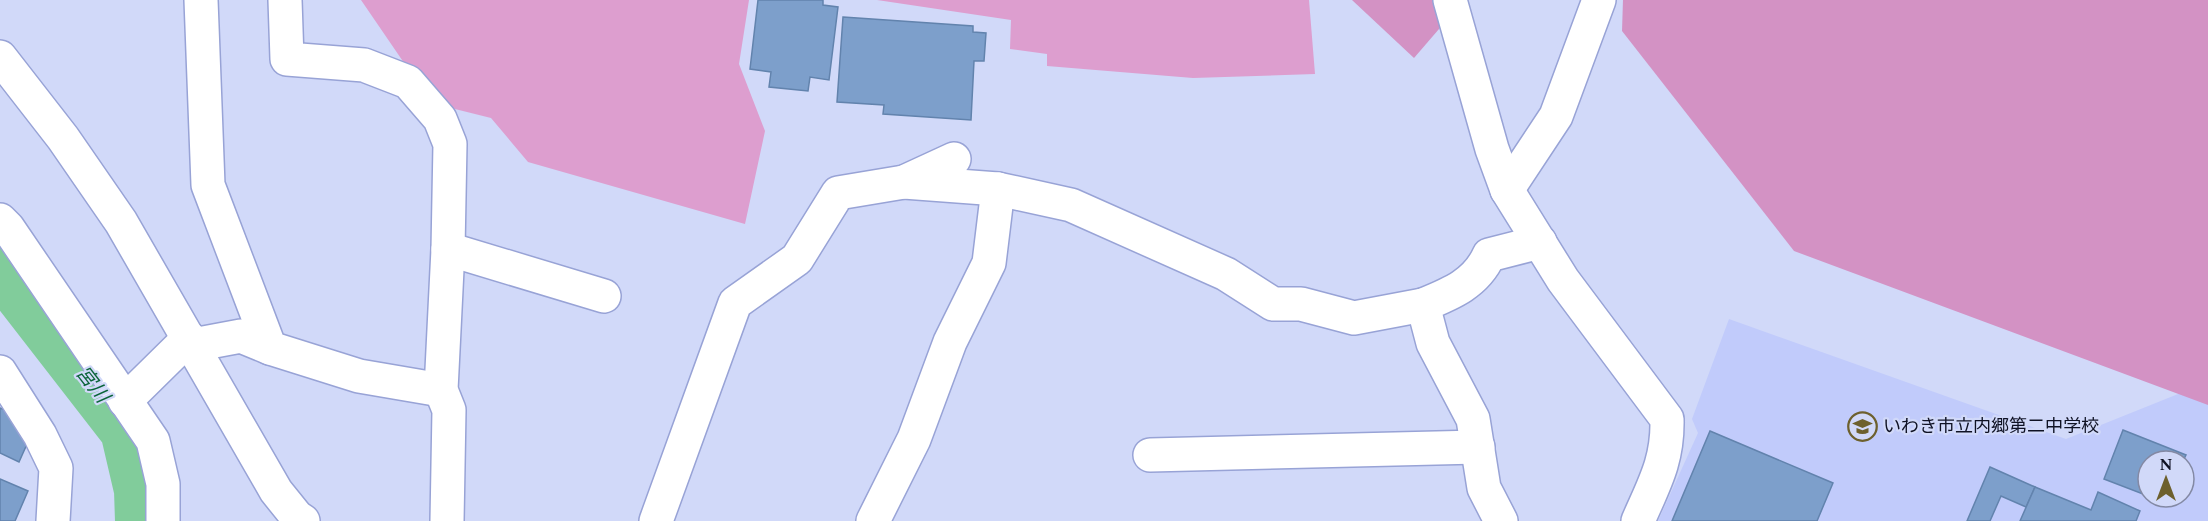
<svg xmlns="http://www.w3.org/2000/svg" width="2208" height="521" font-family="Spectral,'Noto Sans JP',serif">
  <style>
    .built { fill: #c1cbfb; fill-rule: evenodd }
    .green { fill: #dd9ecf }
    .forest { fill: #d392c4 }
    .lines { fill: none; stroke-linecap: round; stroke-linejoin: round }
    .river { stroke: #81cc9b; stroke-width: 56 }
    .building { fill: #7d9fcb; stroke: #6283ad; stroke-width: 1.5 }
    .minor-casing { stroke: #98a3d6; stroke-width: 36 }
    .minor { stroke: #fff; stroke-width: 33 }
    .labels { text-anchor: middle; stroke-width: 4.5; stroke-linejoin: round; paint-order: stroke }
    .poi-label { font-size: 18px; fill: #0f1224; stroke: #d1d9f9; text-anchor: start }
    .water-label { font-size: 20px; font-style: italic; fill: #0a6439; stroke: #d1d9f9 }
  </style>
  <rect width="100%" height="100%" fill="#d1d9f9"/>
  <path class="built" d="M1729,319L2066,439L2208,382V521H1658L1698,433L1692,419ZM2148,461H2184V497H2148Z"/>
  <g class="green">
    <path d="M361,0H749L739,64L765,131L745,224L528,162L491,118L451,108L413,76Z"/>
    <path d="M877,0H1309L1315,74L1193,78L1047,66V54L1010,49L1011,20Z"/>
  </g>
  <g class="forest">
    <path d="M1352,0H1464L1414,58Z"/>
    <path d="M1623,0H2208V405L1794,251L1622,31Z"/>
  </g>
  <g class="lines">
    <path class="river" d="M0,265L128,430L142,490L143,521"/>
  </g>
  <g class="building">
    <path d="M758,0H823V5L838,7L829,80L810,77L808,91L769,87L771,72L750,69Z"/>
    <path d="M843,17L973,26V32L986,33L984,61H974L971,120L883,114L884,105L837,102Z"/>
    <path d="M0,408L36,424L19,462L0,453Z"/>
    <path d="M2123,430L2186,455L2183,461H2148V496L2104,479Z"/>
    <path d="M1710,431L1833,483L1817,521H1672Z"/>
    <path d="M1990,467L2035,487L2026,507L2001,496L1990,521H1967Z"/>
    <path d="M0,479L28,491L15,521H0Z"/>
    <path d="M2035,487L2091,510L2098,492L2140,511L2136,521H2020Z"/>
  </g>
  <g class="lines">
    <defs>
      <g id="minor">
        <path d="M201,0L208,185L270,348L359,376L441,390"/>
        <path d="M285,0L287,59L364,65L408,82L440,119L450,144L448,249L441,390L449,410L447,521"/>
        <path d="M1450,0L1492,149L1507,190L1563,280L1667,419C1668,461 1654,484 1638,521"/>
        <path d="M0,57L63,138L121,222L276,491L297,517L303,521"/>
        <path d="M904,182L998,189L1071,205L1226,274L1273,304H1301L1354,318L1423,305"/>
        <path d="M1507,190L1556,116L1599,0"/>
        <path d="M0,220L8,228L153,441L163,484V521"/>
        <path d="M448,249L604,296"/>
        <path d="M193,345L241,336L270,348"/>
        <path d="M0,372L40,435L56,468L53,521"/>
        <path d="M125,401L189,338"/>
        <path d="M1150,455L1478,447"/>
        <path d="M656,521L735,303L797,259L838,193L904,182L954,159"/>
        <path d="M873,521L914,439L950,342L989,263L998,189"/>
        <path d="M1501,521L1484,488L1473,419L1433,343L1423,305C1450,294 1476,284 1489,255L1540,242"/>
      </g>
    </defs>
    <use href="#minor" class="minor-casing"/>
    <use href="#minor" class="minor"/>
  </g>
  <defs>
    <symbol id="school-ring" viewBox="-11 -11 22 22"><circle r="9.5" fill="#d1d9f9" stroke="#6d602d" stroke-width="1.5"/><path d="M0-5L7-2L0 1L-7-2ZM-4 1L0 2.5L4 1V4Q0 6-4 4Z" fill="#6d602d"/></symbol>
  </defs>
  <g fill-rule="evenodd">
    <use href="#school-ring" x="1846" y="410" width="33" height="33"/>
  </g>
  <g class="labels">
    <g class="poi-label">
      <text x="1883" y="432">いわき市立内郷第二中学校</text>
    </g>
    <g class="water-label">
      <text transform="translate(93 384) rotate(52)" y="7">宮川</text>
    </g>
  </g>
  <g transform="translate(2166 479)"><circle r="28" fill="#d1d9f9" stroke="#8389a4" stroke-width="1.5"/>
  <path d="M0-4.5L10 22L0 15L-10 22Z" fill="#6d602d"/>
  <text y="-9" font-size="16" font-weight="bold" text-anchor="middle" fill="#0f1224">N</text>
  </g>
</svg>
